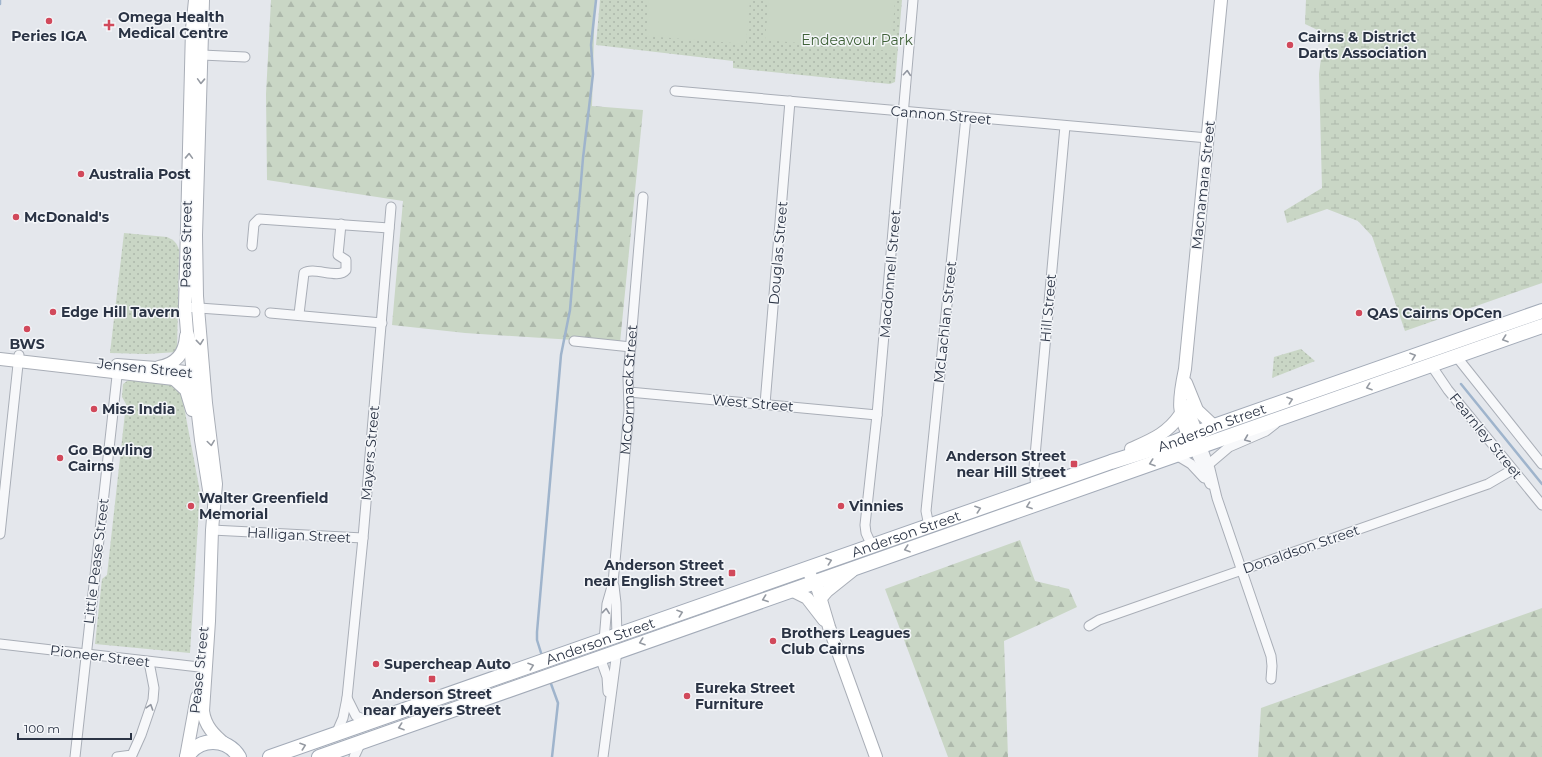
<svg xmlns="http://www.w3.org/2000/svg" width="1542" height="757" font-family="Montserrat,sans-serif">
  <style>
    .grass { fill: url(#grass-dots) }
    .forest { fill: url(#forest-firs) }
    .wetland { fill: url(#wetland-marsh) }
    .pitch { fill: #c9d6c5 }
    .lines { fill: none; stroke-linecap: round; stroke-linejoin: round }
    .stream { stroke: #9fb4cc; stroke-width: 2.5 }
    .street-casing { stroke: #a9aeb7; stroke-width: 11 }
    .secondary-casing { stroke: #a9aeb7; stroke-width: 14 }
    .primary-casing { stroke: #a3abb8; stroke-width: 16 }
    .street { stroke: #f7f8fa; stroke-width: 9 }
    .secondary { stroke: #fff; stroke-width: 12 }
    .primary { stroke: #fff; stroke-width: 14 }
    .oneway { stroke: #9196a0 }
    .oneway2 { stroke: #959aa2 }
    .poi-dot { fill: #d1495b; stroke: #f4f6f9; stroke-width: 1.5 }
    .labels { text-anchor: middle; stroke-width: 3; stroke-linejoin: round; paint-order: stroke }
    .poi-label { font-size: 14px; font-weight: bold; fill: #2b3445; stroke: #f4f6f9; text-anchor: start }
    .park-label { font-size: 14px; fill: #3f6138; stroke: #f4f6f9 }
    .street-label { font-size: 14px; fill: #2b3445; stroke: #f4f6f9 }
  </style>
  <defs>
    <pattern id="grass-dots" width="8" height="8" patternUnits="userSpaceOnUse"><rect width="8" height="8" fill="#c9d6c5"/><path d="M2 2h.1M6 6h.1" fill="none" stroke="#adb8ab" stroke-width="1.8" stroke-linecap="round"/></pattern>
    <pattern id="forest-firs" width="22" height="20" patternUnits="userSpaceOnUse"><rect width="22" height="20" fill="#c9d6c5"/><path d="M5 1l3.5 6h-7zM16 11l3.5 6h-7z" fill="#adb8ab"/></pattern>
    <pattern id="wetland-marsh" width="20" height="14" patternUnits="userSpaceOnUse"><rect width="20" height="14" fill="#c9d6c5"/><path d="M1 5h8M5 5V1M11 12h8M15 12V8" fill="none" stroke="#adb8ab"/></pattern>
  </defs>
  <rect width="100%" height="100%" fill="#e4e7ec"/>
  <g class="grass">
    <path d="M600,0H902L895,82L890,84L733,68V61L596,45Z"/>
    <path d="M124,233L167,237C174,240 177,243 179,250L177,352L147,354L110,353Z"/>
    <path d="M1301,349L1315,361L1272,378L1274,357Z"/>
    <path d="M130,379L171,384L177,388L182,396L200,492L190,653L95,644L102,579L107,575L126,404L122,397L123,384Z"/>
  </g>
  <g class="forest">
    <path d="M271,0H595L592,106L643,110L620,343L465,333L392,325L403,201L267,180L266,94Z"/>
    <path d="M1020,540L1035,581L1069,589L1077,607L1004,641L1008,757H948L885,589Z"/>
    <path d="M1542,608V757H1258L1261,708Z"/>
  </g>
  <path class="wetland" d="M1306,0H1542V283L1405,331L1372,236L1358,221L1327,209L1287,223L1284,211L1322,188L1319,74L1321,58L1329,44L1326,34L1305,24Z"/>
  <g class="pitch">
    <path d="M649,0H750L746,44L646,36Z"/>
    <path d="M769,0H895L891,51L765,40Z"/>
  </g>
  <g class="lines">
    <g class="stream">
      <path d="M0,4V0"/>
      <path d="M1461,384L1542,484"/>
      <path d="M542,656L537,640V632L561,355L570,310L583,158L593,74L591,45L596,0"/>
      <path d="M550,681L558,703L552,757"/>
    </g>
    <defs>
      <g id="street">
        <path d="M202,55L245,57"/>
        <path d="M675,91L1208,138"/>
        <path d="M252,246L254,224L259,219L389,228"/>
        <path d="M185,307L255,312"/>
        <path d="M270,313L382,323"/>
        <path d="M299,314L304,273C314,266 338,280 346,270V260L338,255L341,224"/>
        <path d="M574,341L631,347"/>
        <path d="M1456,356L1542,464"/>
        <path d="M1431,365L1448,390L1542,505"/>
        <path d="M629,392L877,415"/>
        <path d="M765,404L790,101"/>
        <path d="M1202,447L1210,469L1217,498L1271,656L1272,666L1271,679"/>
        <path d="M1194,449L1210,484"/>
        <path d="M1176,455L1191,464L1204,478"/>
        <path d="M1209,464L1229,447L1266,431L1275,424"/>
        <path d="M1036,489L1034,467L1065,126"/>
        <path d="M929,526L926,511L966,117"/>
        <path d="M212,530L363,538"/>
        <path d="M0,534L19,355"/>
        <path d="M872,546L866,533L865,525L877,415L913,0"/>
        <path d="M614,586L616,603L617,636"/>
        <path d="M1089,626L1099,620L1488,484L1512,470"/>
        <path id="s1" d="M604,641L607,604L613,583L629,410L628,377L643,197"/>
        <path d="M0,644L199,667"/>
        <path d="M600,657L607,677L608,692"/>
        <path d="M347,698L356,716L371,722"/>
        <path d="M336,734L343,718L347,698L363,538L391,207"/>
        <path d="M75,757L118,367"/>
        <path d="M117,757L132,755L141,735L153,700L154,688L149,662"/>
        <path d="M354,757L362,740"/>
        <path d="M603,757L617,651"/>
      </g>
      <g id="secondary">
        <path d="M195,0L192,29L185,307L187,332L189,339L201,440L210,496"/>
        <path d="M203,0L196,235L197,296L206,403L216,484L212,530L209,621L203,711C205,726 214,735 225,744"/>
        <path d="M0,359L174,379L190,380L201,377"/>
        <path d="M117,365L156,368L199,374"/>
        <path d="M159,367C176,364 185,353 186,336"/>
        <path d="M174,379L186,390L192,410"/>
        <path d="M1186,383L1197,410L1214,426"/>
        <path d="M1186,406L1200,441"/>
        <path d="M1192,444C1177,413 1178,402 1185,369L1221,0"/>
        <path d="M1131,449C1151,440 1167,434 1180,415"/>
        <path d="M807,569L818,590L829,627L876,757"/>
        <path d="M791,590L807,598L824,620"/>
        <path d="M821,598L827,591L852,571"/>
        <path d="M186,757L197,697"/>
      </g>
      <g id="primary">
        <path d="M187,757C199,737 227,737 239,757"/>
        <path id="s2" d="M270,757L1111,462L1175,442L1214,426L1542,311"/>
        <path d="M319,757L1542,326"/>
      </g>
    </defs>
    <use href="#street" class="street-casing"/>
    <use href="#secondary" class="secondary-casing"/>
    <use href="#primary" class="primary-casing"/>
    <use href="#street" class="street"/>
    <use href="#secondary" class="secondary"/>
    <use href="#primary" class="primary"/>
  </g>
  <defs><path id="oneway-chevron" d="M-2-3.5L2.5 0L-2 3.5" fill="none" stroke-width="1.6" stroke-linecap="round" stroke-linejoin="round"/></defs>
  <g class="oneway">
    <use href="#oneway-chevron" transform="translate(907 73) rotate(-85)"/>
    <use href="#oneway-chevron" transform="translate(1247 439) rotate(158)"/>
    <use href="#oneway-chevron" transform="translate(606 611) rotate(-84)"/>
    <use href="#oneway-chevron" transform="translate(150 707) rotate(-72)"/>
  </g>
  <g class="oneway2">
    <use href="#oneway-chevron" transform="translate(201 81) rotate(92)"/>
    <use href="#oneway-chevron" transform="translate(189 156) rotate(-88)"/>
    <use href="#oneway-chevron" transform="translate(1505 339) rotate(161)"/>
    <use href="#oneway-chevron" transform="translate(200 342) rotate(84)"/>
    <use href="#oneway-chevron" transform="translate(1413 356) rotate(-19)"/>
    <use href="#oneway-chevron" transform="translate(1369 387) rotate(161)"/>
    <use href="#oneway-chevron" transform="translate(1290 400) rotate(-19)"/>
    <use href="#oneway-chevron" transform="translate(211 443) rotate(82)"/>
    <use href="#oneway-chevron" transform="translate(1152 463) rotate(161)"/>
    <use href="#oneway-chevron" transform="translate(1029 506) rotate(160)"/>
    <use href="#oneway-chevron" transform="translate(978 509) rotate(-19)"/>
    <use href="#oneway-chevron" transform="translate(907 549) rotate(161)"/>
    <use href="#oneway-chevron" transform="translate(829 561) rotate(-19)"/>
    <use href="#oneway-chevron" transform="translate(765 599) rotate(160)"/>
    <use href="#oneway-chevron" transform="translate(680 613) rotate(-19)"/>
    <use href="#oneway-chevron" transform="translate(642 642) rotate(161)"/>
    <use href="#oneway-chevron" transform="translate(531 666) rotate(-19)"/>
    <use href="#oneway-chevron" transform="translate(401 727) rotate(161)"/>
    <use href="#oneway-chevron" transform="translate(303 746) rotate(-19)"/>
  </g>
  <g class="poi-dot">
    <circle cx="49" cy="21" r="4"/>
    <path d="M107 19h4v4h4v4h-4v4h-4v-4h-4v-4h4z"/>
    <circle cx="1290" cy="45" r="4"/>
    <circle cx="81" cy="174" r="4"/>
    <circle cx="16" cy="217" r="4"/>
    <circle cx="53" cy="312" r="4"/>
    <circle cx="1359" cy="313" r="4"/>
    <circle cx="27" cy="329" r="4"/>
    <circle cx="94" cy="409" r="4"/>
    <circle cx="60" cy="458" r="4"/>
    <rect x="1070" y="460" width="8" height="8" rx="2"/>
    <circle cx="191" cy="506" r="4"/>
    <circle cx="841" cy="506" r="4"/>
    <rect x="728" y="569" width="8" height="8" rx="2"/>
    <circle cx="773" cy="641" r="4"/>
    <circle cx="376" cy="664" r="4"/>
    <rect x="428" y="675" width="8" height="8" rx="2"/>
    <circle cx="687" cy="696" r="4"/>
  </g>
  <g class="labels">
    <g class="poi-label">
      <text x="118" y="22">Omega Health<tspan x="118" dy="16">Medical Centre</tspan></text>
      <text x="49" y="41" text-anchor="middle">Peries IGA</text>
      <text x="1298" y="42">Cairns &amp; District<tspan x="1298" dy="16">Darts Association</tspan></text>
      <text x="89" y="179">Australia Post</text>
      <text x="24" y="222">McDonald's</text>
      <text x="61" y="317">Edge Hill Tavern</text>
      <text x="1367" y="318">QAS Cairns OpCen</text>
      <text x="27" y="349" text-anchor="middle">BWS</text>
      <text x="102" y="414">Miss India</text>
      <text x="68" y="455">Go Bowling<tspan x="68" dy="16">Cairns</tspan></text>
      <text x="1066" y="461" text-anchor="end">Anderson Street<tspan x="1066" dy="16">near Hill Street</tspan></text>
      <text x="199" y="503">Walter Greenfield<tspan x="199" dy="16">Memorial</tspan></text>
      <text x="849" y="511">Vinnies</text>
      <text x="724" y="570" text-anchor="end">Anderson Street<tspan x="724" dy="16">near English Street</tspan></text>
      <text x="781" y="638">Brothers Leagues<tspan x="781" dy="16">Club Cairns</tspan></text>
      <text x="384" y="669">Supercheap Auto</text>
      <text x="695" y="693">Eureka Street<tspan x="695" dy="16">Furniture</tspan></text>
      <text x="432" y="699" text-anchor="middle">Anderson Street<tspan x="432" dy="16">near Mayers Street</tspan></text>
    </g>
    <g class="park-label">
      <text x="857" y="45">Endeavour Park</text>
    </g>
    <g class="street-label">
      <text transform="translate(941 115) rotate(5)" y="5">Cannon Street</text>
      <text transform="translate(1203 185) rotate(-84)" y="5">Macnamara Street</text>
      <text transform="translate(186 244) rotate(-89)" y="5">Pease Street</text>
      <text transform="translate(778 253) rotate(-85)" y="5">Douglas Street</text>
      <text transform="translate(890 274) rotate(-85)" y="5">Macdonnell Street</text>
      <text transform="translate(1048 308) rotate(-85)" y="5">Hill Street</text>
      <text transform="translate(945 322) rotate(-84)" y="5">McLachlan Street</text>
      <text transform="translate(145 368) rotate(6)" y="5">Jensen Street</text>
      <text dy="5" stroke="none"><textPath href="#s1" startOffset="253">McCormack Street</textPath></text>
      <text transform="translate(753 403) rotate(5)" y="5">West Street</text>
      <text dy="5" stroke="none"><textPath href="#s2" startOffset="998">Anderson Street</textPath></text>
      <text transform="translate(1486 436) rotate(51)" y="5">Fearnley Street</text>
      <text transform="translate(370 453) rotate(-85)" y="5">Mayers Street</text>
      <text dy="5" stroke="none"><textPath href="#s2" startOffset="674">Anderson Street</textPath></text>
      <text transform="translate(299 535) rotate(3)" y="5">Halligan Street</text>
      <text transform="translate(1301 549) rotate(-19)" y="5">Donaldson Street</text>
      <text transform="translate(96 561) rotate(-83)" y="5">Little Pease Street</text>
      <text dy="5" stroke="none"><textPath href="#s2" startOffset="350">Anderson Street</textPath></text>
      <text transform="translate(100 656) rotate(7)" y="5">Pioneer Street</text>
      <text transform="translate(199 670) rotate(-84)" y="5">Pease Street</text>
    </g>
  </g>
  <path d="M18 733v6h113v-6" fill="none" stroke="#2b3445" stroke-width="2"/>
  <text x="24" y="733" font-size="12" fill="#2b3445" stroke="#f4f6f9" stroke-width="3" paint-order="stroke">100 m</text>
</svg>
